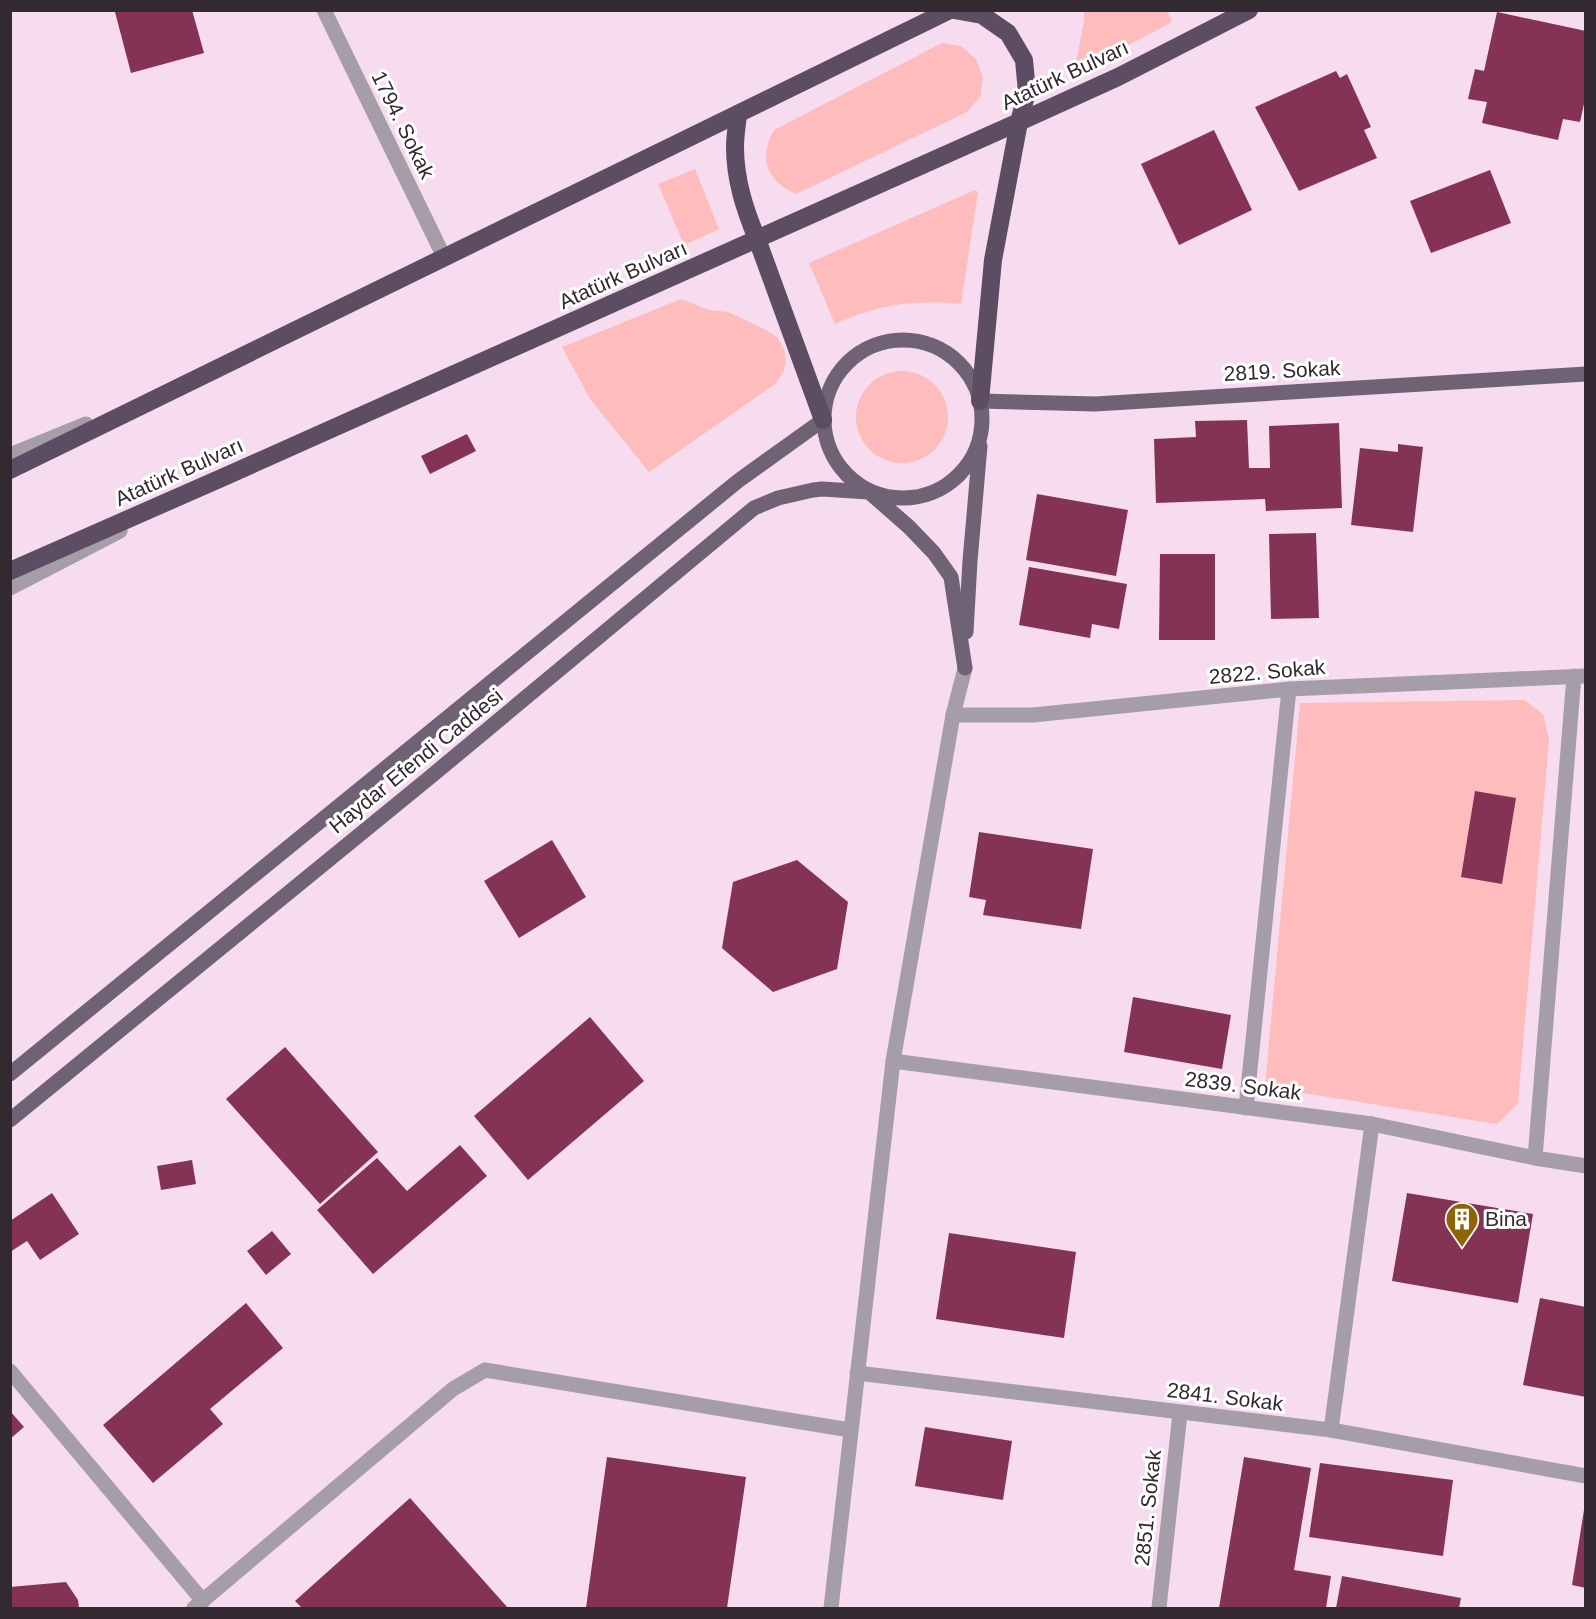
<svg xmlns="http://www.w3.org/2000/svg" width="1596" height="1619" font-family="Arial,sans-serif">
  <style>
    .green { fill: #febcbd }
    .building { fill: #853355 }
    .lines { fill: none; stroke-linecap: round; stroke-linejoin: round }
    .minor { stroke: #a59da8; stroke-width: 15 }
    .major { stroke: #6f6275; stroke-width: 15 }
    .highway { stroke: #5c4d62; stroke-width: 18 }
    .labels { text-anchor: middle; stroke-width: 6; stroke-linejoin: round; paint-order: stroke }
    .street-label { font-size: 21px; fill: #332930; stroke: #fff }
    .poi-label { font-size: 21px; fill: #332930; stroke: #fff; text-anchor: start }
  </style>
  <rect width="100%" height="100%" fill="#f7dcef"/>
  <g class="green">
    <path d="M1084,11H1167L1172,22L1083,69L1075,67L1084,21Z"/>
    <path d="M942,43L961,46L976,59L983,77L980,97L967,112L796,194C766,181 758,158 774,130Z"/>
    <path d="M695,169L719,229L684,245L658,184Z"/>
    <path d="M975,190L978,192L961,304C912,300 880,304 835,324L809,263Z"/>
    <path d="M681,299L709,310L728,312L766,330L777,337L784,349L786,361L783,373L775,384L649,472L590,399L562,347Z"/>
    <circle cx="902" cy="417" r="46"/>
    <path d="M1525,700L1543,714L1549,740L1518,1103L1497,1124L1265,1087L1300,703Z"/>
  </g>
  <g class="building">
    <path d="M121,10H192L204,53L131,73L115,12Z"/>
    <path d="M1497,12L1586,31V95L1580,122L1563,119L1558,140L1482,123L1487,102L1468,99L1475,69L1484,71Z"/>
    <path d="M1336,71L1340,78L1347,74L1371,127L1364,130L1377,158L1299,191L1255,107Z"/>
    <path d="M1214,130L1252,210L1179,245L1141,164Z"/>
    <path d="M1490,170L1511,223L1431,253L1410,201Z"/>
    <path d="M1247,420L1249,468H1270L1269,426L1339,423L1342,508L1266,511L1265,499L1156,503L1154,439L1196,437L1195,421Z"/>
    <path d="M467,434L476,451L430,474L421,456Z"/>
    <path d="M1398,444L1423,447L1413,532L1351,525L1360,448L1398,452Z"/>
    <path d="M1037,494L1128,510L1116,576L1026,560Z"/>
    <path d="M1316,533L1319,618L1271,619L1269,534Z"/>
    <path d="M1160,554H1215V640H1159Z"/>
    <path d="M1029,567L1127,584L1119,629L1092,624L1090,638L1019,625Z"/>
    <path d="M1475,791L1516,798L1502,884L1461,877Z"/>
    <path d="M979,832L1093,849L1081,929L983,915L986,900L969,897Z"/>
    <path d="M552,840L586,897L519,938L484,881Z"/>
    <path d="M797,860L848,902L837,969L773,992L722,948L733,882Z"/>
    <path d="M1133,997L1231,1015L1222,1069L1124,1052Z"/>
    <path d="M590,1017L644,1081L528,1180L474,1116Z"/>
    <path d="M285,1047L378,1152L320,1204L226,1099Z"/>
    <path d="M460,1145L487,1176L373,1274L317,1210L377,1158L407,1191Z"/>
    <path d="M192,1160L196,1184L161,1190L157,1166Z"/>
    <path d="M52,1193L79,1234L40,1260L27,1241L10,1252V1221Z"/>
    <path d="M1407,1193L1533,1214L1518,1303L1392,1281Z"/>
    <path d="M272,1231L291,1254L266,1275L247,1251Z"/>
    <path d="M949,1233L1076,1252L1064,1338L936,1319Z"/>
    <path d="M1540,1298L1586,1307V1397L1523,1385Z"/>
    <path d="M246,1303L283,1348L210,1409L223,1424L153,1483L103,1425Z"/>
    <path d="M10,1411L24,1427L10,1439Z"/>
    <path d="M925,1427L1012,1441L1003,1500L915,1486Z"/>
    <path d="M607,1457L746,1477L727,1608H586Z"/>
    <path d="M1244,1457L1311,1468L1294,1570L1331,1576L1326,1608H1219Z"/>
    <path d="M1320,1463L1453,1480L1443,1556L1309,1537Z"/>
    <path d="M410,1498L508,1608H302L295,1601Z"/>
    <path d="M1584,1510H1586V1588L1572,1585Z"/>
    <path d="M1342,1576L1461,1598L1459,1608H1336Z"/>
    <path d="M66,1582L78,1600L79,1608H10V1587Z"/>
  </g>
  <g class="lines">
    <g class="minor">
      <path d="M324,10L444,257"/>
      <path d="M10,455L86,424"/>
      <path d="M10,588L120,531"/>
      <path d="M953,715H1033L1289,689L1586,676"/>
      <path d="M893,1061L1372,1124L1535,1158L1586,1166"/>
      <path d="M1246,1108L1289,689"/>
      <path d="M1535,1158L1574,676"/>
      <path d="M10,1371L203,1601"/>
      <path d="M857,1373L1331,1430L1586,1476"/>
      <path d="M1331,1430L1372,1124"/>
      <path d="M194,1608L453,1389L485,1370L850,1430"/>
      <path d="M831,1608L893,1061L953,715L965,668"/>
      <path d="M1159,1608L1180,1413"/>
    </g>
    <g class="major">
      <circle cx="903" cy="419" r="79"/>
      <path d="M980,401L1095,404L1586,374"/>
      <path d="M966,632L970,561L980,446"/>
      <path d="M10,1074L738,481L823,420"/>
      <path d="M10,1120L429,778L754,508L778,498L813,490L822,489L869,492L909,527L934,553L951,577L965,668"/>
    </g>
    <g class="highway">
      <path d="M954,10L982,15L1008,33L1024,60L1027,92L1019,122L993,260L980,401"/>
      <path d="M738,114C737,125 735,136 735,147C735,180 745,210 757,239L823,420"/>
      <path d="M10,470L950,10"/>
      <path d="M10,571L226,476L1019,122L1118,77L1249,10"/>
    </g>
  </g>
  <defs>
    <symbol id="building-pin" viewBox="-11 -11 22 30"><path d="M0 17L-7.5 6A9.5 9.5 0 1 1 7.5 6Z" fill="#8e6409" stroke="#fff"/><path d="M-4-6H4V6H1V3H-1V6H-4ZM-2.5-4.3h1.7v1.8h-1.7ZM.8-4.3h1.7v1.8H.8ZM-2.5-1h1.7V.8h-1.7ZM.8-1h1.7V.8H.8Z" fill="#fff"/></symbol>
  </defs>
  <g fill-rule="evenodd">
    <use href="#building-pin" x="1443" y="1200" width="38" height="52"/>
  </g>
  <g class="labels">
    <g class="street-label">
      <text transform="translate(1065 75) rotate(-25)" y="7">Atatürk Bulvarı</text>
      <text transform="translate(403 125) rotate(64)" y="7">1794. Sokak</text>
      <text transform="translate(623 275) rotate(-24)" y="7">Atatürk Bulvarı</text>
      <text transform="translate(1282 371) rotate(-3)" y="7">2819. Sokak</text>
      <text transform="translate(179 472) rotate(-24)" y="7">Atatürk Bulvarı</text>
      <text transform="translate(1267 672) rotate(-5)" y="7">2822. Sokak</text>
      <text transform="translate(416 761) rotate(-39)" y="7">Haydar Efendi Caddesi</text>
      <text transform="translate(1243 1086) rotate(7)" y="7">2839. Sokak</text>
      <text transform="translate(1225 1397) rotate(7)" y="7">2841. Sokak</text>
      <text transform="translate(1148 1508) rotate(-84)" y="7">2851. Sokak</text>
    </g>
    <g class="poi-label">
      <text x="1485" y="1226">Bina</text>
    </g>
  </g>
  <rect width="1596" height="1619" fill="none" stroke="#332930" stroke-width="24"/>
</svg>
